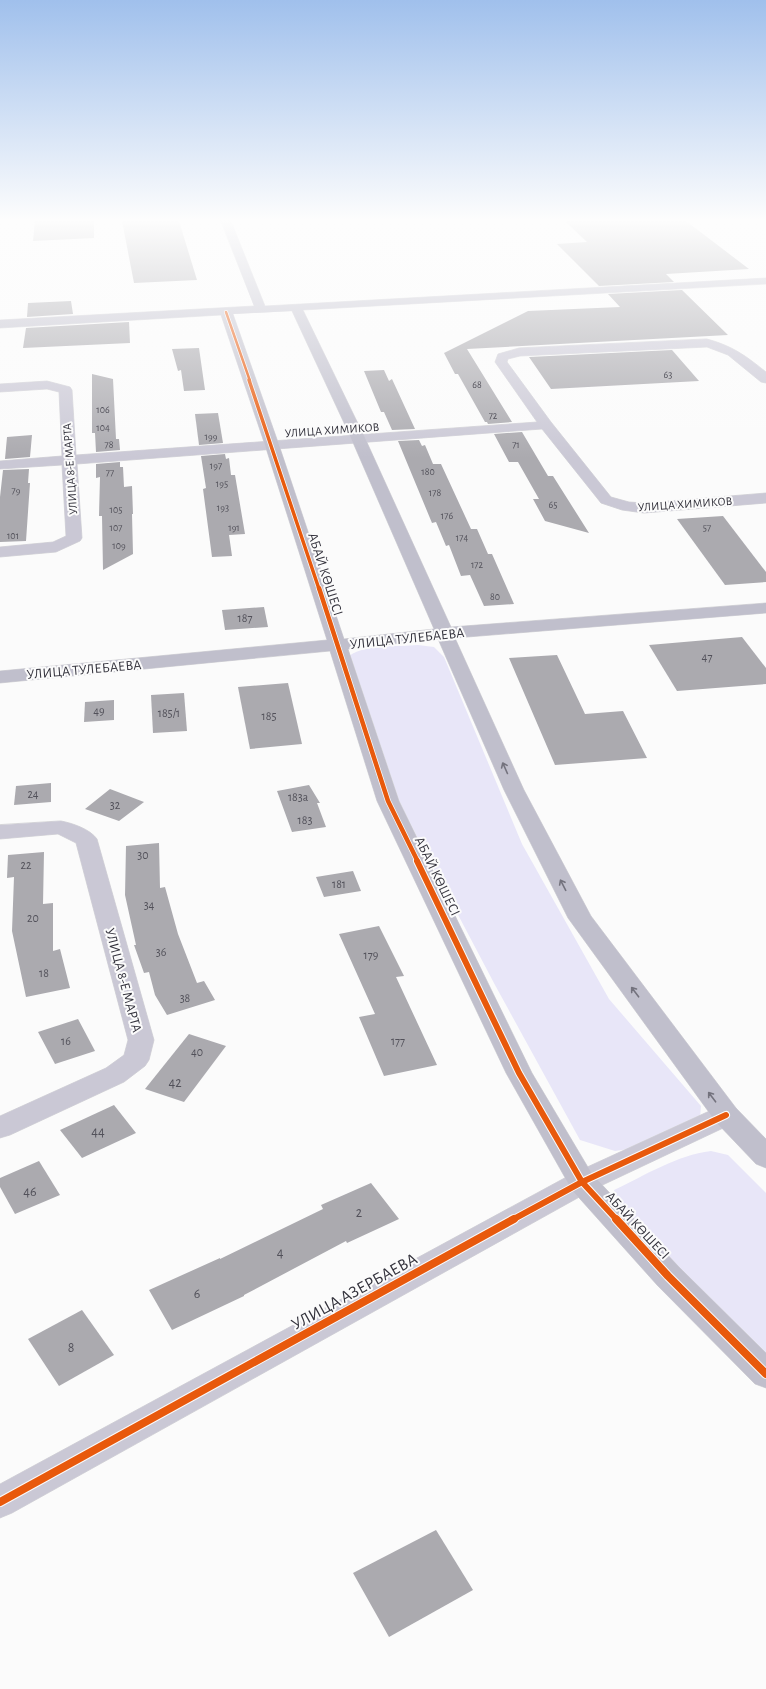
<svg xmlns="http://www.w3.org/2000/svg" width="766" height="1689" font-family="'Alegreya Sans',sans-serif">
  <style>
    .green { fill: #e8e6f8 }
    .building { fill: #abaaaf }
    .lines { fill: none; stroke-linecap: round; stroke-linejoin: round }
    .street-casing { stroke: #d7d7d9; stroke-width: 1 }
    .secondary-casing { stroke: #d7d7d9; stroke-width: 1 }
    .street { fill: #cac8d5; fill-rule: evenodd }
    .secondary { fill: #c0bfcc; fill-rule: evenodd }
    .cycleway-far4-casing { stroke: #fbfbfb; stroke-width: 4 }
    .cycleway-far3-casing { stroke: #fbfbfb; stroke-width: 5 }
    .cycleway-far2-casing { stroke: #fbfbfb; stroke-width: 6 }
    .cycleway-far1-casing { stroke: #fbfbfb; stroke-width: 8 }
    .cycleway-casing { stroke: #fbfbfb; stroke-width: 10 }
    .cycleway-far4 { stroke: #e8590c; stroke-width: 2.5 }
    .cycleway-far3 { stroke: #e8590c; stroke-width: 3.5 }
    .cycleway-far2 { stroke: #e8590c; stroke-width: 4.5 }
    .cycleway-far1 { stroke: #e8590c; stroke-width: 6 }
    .cycleway { stroke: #e8590c; stroke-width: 8 }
    .oneway { stroke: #73727d }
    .labels { text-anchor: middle; stroke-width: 4; stroke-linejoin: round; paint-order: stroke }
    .far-number-label { font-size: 10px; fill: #52515a }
    .far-street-label { font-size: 12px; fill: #34333d; stroke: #fbfbfb }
    .number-label { font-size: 12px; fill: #52515a }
    .street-label { font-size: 14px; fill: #34333d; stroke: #fbfbfb }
    .near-number-label { font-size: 14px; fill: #52515a }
    .near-street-label { font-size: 17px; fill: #34333d; stroke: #fbfbfb }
  </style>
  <rect width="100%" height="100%" fill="#fbfbfb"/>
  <g class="green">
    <path d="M418,645L434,647L444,657L522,844L609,999L701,1106L700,1118L642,1147L615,1151L580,1140L495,985L385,776L347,658C360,644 399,647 418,645Z"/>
    <path d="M711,1151L728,1155L766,1193V1357L619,1215L614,1190C646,1175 677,1155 711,1151Z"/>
  </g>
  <g class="building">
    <path d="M35,221H94V238L33,241Z"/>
    <path d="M122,221H179L197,280L134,283Z"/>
    <path d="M565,221H686L749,269L666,274L674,282L599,286L557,244L587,242Z"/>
    <path d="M682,290L728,335L467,349L512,422L488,424L487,422H485L458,374H455L444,353L528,311L620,307L608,294Z"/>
    <path d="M71,301L73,314L27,317L28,303Z"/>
    <path d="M129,322L130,343L23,348L26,328Z"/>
    <path d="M199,348L205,390L184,391L181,370L178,371L172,349Z"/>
    <path d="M672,350L699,381L551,389L529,357Z"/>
    <path d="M384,370L389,381L392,379L415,429L392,430L384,412H381L364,371Z"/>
    <path d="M92,374L113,379L116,439H119L120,450L96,452L95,433H92Z"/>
    <path d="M218,413L223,443L199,445L195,414Z"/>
    <path d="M522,432L548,476H553L589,533L545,521L533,499H539L518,462H509L494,434Z"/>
    <path d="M32,435L30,457L5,459L7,437Z"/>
    <path d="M419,440L422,446L425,445L433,464H441L471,529H477L488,554H492L514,604L484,606L470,575L461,576L449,545L446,546L436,522L432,523L398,441Z"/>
    <path d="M225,454L226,459L229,458L231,475H235L245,534L229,535L232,556L212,557L203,489L206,488L201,456Z"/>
    <path d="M120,462V467H123L124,487L132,486L133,514H132L133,554L103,570L102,516H99L100,477L96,478V464Z"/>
    <path d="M29,469L28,483H30L26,541L0,542V497L3,470Z"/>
    <path d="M723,516L766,572V582L725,585L677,519Z"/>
    <path d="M264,607L268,627L225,630L222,610Z"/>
    <path d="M742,637L766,668V684L677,691L649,645Z"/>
    <path d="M557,655L585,714L623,711L647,758L555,765L509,658Z"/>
    <path d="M288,683L302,744L250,749L238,687Z"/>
    <path d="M184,693L187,731L153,733L151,695Z"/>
    <path d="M114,700V720L84,722L85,702Z"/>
    <path d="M51,783V802L14,805L16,786Z"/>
    <path d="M309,785L320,803H317L326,827L292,832L277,791Z"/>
    <path d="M110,789L144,802L119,821L85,809Z"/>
    <path d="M159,843L160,888L165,887L178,934L197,983L204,981L215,1000L167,1015L155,995L149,972L144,973L134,945H136L125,895L126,846Z"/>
    <path d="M44,852L43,904L53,903V951L60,949L70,988L26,997L12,931L14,877L7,878L8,855Z"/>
    <path d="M353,871L361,891L324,897L316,877Z"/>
    <path d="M379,926L404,976L396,977L437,1065L384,1076L359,1017L375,1014L339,934Z"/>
    <path d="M78,1019L95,1051L55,1064L38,1032Z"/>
    <path d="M189,1034L226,1046L184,1102L145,1089Z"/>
    <path d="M114,1105L136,1133L82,1158L60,1130Z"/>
    <path d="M39,1161L60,1195L15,1214L0,1187V1178Z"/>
    <path d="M371,1183L399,1219L347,1243L346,1241L244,1295V1296L172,1330L149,1290L220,1258V1259L323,1209L321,1205Z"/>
    <path d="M82,1310L114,1355L59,1386L28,1339Z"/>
    <path d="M436,1530L473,1590L389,1637L353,1573Z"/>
  </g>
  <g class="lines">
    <defs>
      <g id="street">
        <path d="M707,339C733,346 746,356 766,372V383L761,382L728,355L707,347L520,356L508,359L507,362L551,422L611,497L629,502L644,503L766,493V503L644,513L622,510L601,503L542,429L77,464L82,538L80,541L56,552L0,557V547L53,542L66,536L62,465L0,469V461L62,456L59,392L47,389L0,392V384L47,381L70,387L72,390L76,455L537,422L495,362L498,354L519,348Z"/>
        <path d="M61,821C72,823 90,829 97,839L154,1040L149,1060L145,1066L124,1082L10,1135L0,1138V1116L106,1068L124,1055L128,1040L76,843L58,834L0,839V825Z"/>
        <path d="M726,1105L736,1108L740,1115L736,1122L592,1190L12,1513L0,1518V1484L572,1174L716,1108Z"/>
      </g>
      <path id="secondary" d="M221,221H231L265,306L766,278V284L303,310L365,438L451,627L766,603V613L455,638L524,790L591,916L736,1108L766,1139V1168L756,1164L716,1122L568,918L504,790L438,639L348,649L399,801L532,1073L592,1174L679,1267L766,1353V1388L755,1384L657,1285L572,1190L506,1073L377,801L330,651L0,683V671L327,640L265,445L221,315L0,328V320L254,306ZM292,311L351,438L434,629L344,639L279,445L233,314Z"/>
    </defs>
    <use href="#street" class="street-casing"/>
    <use href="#secondary" class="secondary-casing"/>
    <use href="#street" class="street"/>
    <use href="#secondary" class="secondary"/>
    <defs>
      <path id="cycleway-far4" d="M226,312L250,381"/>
      <path id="cycleway-far3" d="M249,380L319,589"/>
      <path id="cycleway-far2" d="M319,588L388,801L418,862"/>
      <g id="cycleway-far1">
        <path d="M417,861L519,1073L582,1182L617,1220"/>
        <path d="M512,1220L582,1182L726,1115"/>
      </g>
      <g id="cycleway">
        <path d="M616,1219L668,1276L766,1374"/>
        <path d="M0,1502L514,1219"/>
      </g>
    </defs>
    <use href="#cycleway-far4" class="cycleway-far4-casing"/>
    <use href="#cycleway-far3" class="cycleway-far3-casing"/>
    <use href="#cycleway-far2" class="cycleway-far2-casing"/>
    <use href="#cycleway-far1" class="cycleway-far1-casing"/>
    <use href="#cycleway" class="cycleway-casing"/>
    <use href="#cycleway-far4" class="cycleway-far4"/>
    <use href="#cycleway-far3" class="cycleway-far3"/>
    <use href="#cycleway-far2" class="cycleway-far2"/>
    <use href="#cycleway-far1" class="cycleway-far1"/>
    <use href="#cycleway" class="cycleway"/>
  </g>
  <defs><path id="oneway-shaft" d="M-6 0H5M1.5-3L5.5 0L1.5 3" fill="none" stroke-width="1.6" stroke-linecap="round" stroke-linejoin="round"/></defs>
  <g class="oneway">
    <use href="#oneway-shaft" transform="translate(505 768) rotate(-114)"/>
    <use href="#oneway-shaft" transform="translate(563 885) rotate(-117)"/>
    <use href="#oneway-shaft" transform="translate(635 992) rotate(-127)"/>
    <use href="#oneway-shaft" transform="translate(712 1097) rotate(-127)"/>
  </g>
  <linearGradient id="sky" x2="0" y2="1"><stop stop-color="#a0c0ec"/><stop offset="0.48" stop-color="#fdfdfd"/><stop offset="1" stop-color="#fdfdfd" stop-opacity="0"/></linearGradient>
  <rect width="766" height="458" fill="url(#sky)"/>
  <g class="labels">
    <g class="far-number-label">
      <text x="668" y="378">63</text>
      <text x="477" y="388">68</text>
      <text x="103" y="413">106</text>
      <text x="493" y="419">72</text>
      <text x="103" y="431">104</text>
      <text x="211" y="440">199</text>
      <text x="109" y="448">78</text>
      <text x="516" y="448">71</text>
      <text x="216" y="469">197</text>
      <text x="428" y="475">180</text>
      <text x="110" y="476">77</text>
      <text x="222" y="487">195</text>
      <text x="16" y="494">79</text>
      <text x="435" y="496">178</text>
      <text x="553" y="508">65</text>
      <text x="223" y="511">193</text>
      <text x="116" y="513">105</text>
      <text x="447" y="519">176</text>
      <text x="116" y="531">107</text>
      <text x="234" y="531">191</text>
      <text x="707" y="531">57</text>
      <text x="13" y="539">101</text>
      <text x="462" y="541">174</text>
      <text x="119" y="549">109</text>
      <text x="477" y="568">172</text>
      <text x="495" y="600">80</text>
    </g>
    <g class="far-street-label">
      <text transform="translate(332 430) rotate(-4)" y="4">УЛИЦА ХИМИКОВ</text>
      <text transform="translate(70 469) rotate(-94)" y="4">УЛИЦА 8-Е МАРТА</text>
      <text transform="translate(685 504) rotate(-4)" y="4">УЛИЦА ХИМИКОВ</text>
    </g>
    <g class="number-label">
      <text x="245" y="622">187</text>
      <text x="707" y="661">47</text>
      <text x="99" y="715">49</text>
      <text x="169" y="717">185/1</text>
      <text x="269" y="720">185</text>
      <text x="33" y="798">24</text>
      <text x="298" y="801">183а</text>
      <text x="115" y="809">32</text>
      <text x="305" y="824">183</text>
      <text x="143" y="859">30</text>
      <text x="26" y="869">22</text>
      <text x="339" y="888">181</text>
      <text x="149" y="909">34</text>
      <text x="33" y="922">20</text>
      <text x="161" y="956">36</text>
      <text x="371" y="959">179</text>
      <text x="44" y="977">18</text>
      <text x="185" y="1002">38</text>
      <text x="66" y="1045">16</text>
      <text x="398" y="1045">177</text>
      <text x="197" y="1056">40</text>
    </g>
    <g class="street-label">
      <text transform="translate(326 574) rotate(72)" y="5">АБАЙ КӨШЕСІ</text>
      <text transform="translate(407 638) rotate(-6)" y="5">УЛИЦА ТУЛЕБАЕВА</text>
      <text transform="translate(84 669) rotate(-5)" y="5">УЛИЦА ТУЛЕБАЕВА</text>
      <text transform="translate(438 876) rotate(64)" y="5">АБАЙ КӨШЕСІ</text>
      <text transform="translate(124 980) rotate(75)" y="5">УЛИЦА 8-Е МАРТА</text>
      <text transform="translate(638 1225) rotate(47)" y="5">АБАЙ КӨШЕСІ</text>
    </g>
    <g class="near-number-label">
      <text x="175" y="1087">42</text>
      <text x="98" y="1136">44</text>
      <text x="30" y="1196">46</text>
      <text x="359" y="1217">2</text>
      <text x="280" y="1257">4</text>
      <text x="197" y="1298">6</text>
      <text x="71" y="1352">8</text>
    </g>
    <g class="near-street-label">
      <text transform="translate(354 1291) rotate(-29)" y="6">УЛИЦА АЗЕРБАЕВА</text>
    </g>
  </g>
</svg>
